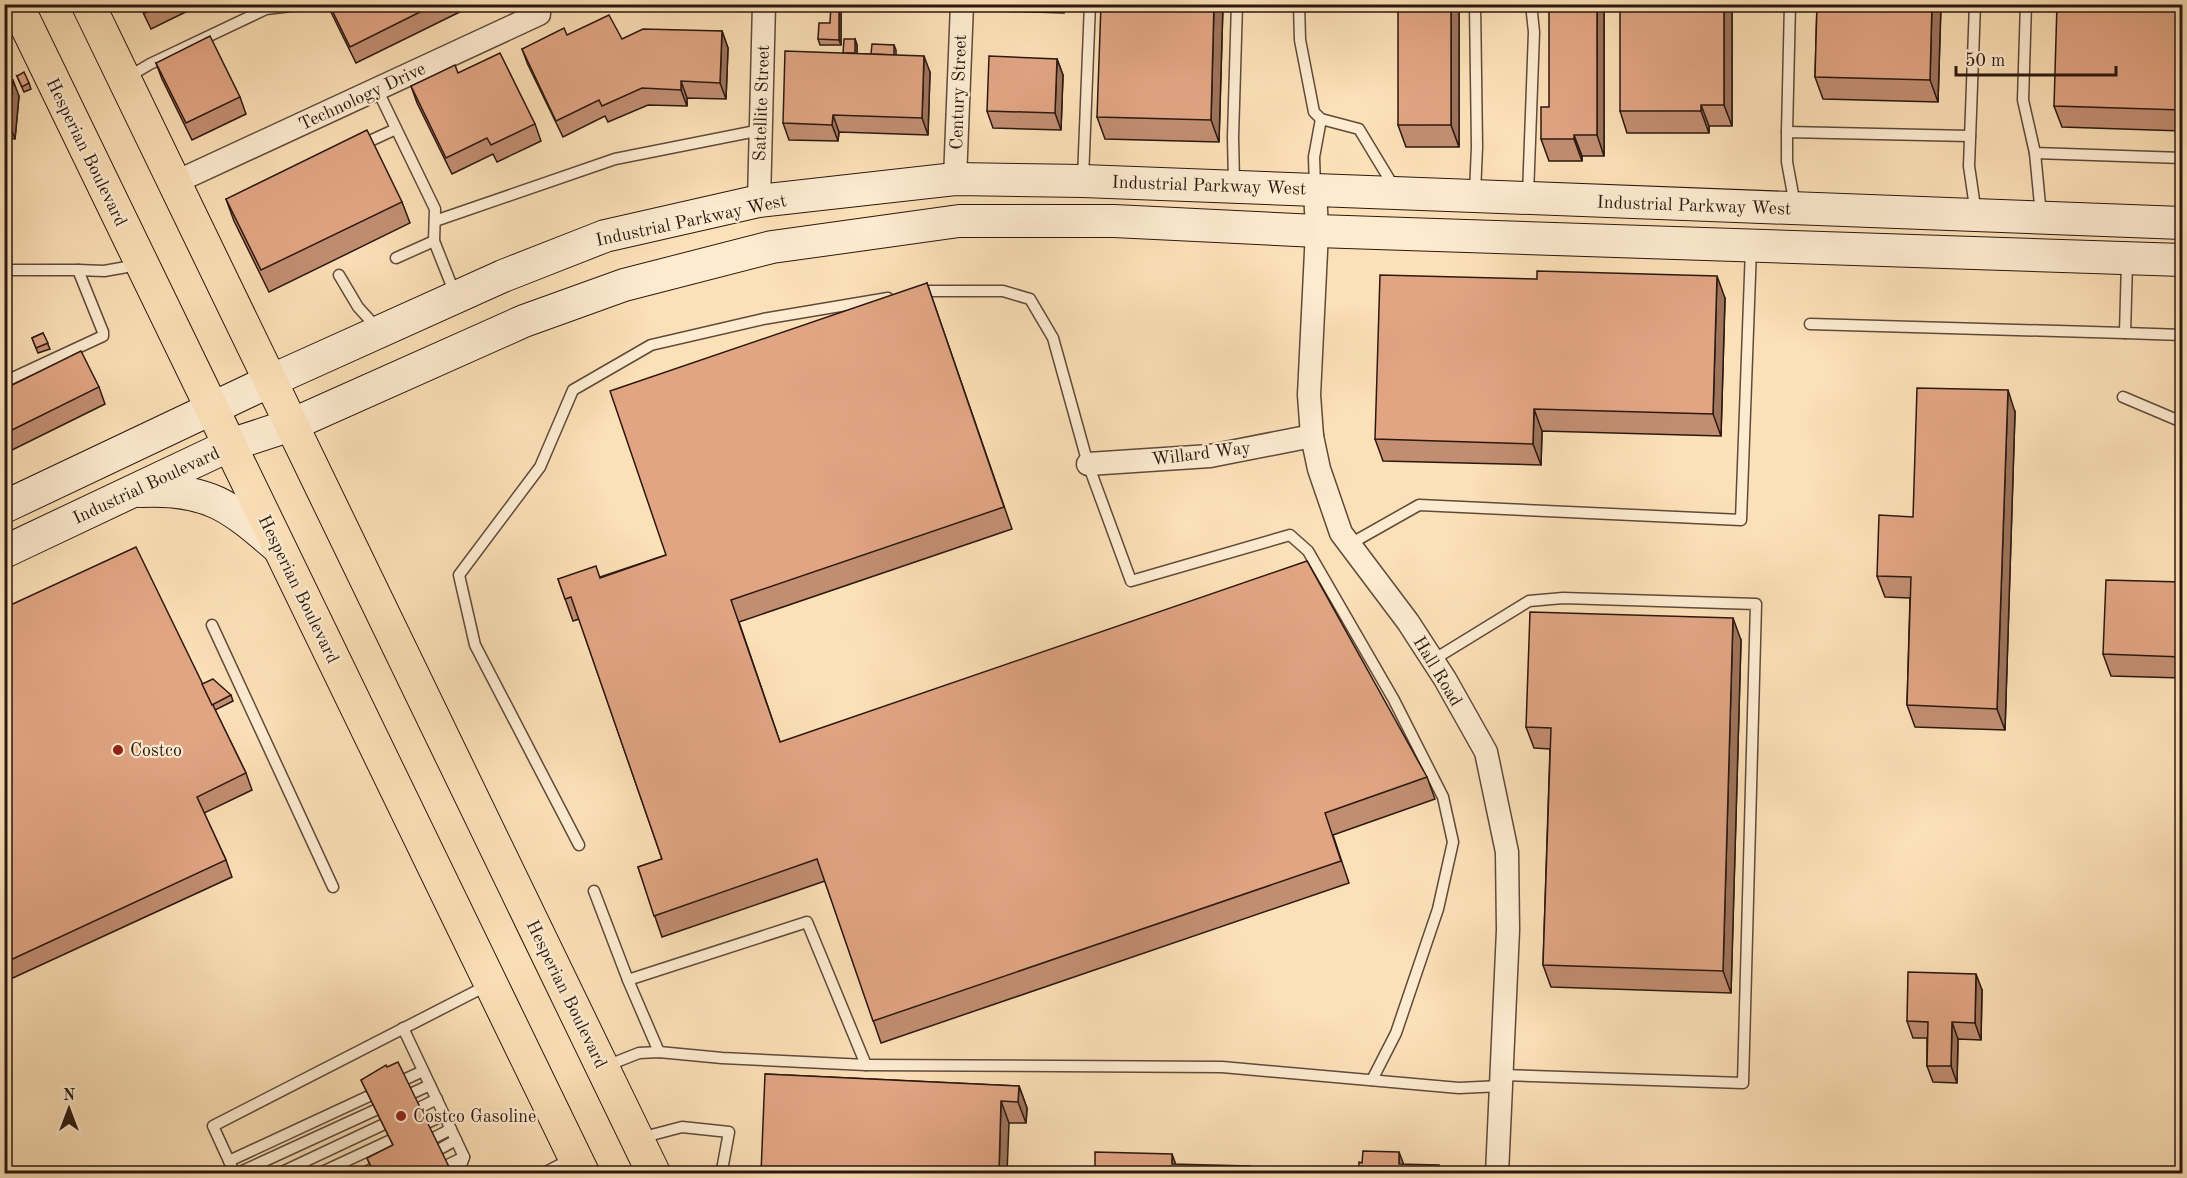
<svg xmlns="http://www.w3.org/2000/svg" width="2187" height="1178" font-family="'Old Standard TT',serif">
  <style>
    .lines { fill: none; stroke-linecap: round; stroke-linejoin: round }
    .lane-casing { stroke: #5f4a3a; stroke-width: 13 }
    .street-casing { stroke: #5f4a3a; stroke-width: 25 }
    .secondary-casing { stroke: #2b1810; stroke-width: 34 }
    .primary-casing { stroke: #2b1810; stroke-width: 35 }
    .lane { stroke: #fdebd0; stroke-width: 10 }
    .street { stroke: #fdebd0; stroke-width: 22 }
    .secondary { stroke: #fdebd0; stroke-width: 32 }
    .primary { stroke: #fce0b7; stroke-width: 33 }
    .wall { fill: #c28e72; stroke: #2b1810; stroke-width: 1.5 }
    .shaded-wall { fill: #9e745c; stroke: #2b1810; stroke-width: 1.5 }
    .building { fill: #e1a584; stroke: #2b1810; stroke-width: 1.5 }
    .poi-dot { fill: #8f2418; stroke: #fdebd0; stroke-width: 2 }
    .labels { text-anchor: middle; stroke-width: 4.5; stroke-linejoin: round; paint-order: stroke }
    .street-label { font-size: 18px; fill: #2b1810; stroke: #fdebd0 }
    .poi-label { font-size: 18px; fill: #2b1810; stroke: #fdebd0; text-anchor: start }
  </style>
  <rect width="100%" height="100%" fill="#fce0b7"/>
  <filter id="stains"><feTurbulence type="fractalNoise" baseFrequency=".00333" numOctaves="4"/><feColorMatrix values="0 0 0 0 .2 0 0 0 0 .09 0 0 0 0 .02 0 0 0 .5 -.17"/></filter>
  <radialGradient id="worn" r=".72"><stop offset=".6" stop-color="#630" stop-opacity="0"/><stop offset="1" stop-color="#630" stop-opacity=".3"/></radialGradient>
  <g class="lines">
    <defs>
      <g id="lane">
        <path d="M1299,4L1300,40L1314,112L1321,119L1359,129L1394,187"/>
        <path d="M1975,4L1969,166L1976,214"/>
        <path d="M2026,4L2023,100L2035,153L2182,158"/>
        <path d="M128,77L150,64L266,9L308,4"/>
        <path d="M377,89L435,209L434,241L455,294"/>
        <path d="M1787,132L1790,4"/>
        <path d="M361,145L396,129"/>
        <path d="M2035,153L2041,215"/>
        <path d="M1083,178L1090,4"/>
        <path d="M1234,183L1233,137L1237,4"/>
        <path d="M1315,187L1314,157L1321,119"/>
        <path d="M1475,193L1477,147L1475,4"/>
        <path d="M1528,195L1534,32L1531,4"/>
        <path d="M1795,205L1787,162V132L1970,136"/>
        <path d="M435,221L615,159L761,130"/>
        <path d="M396,258L434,241"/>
        <path d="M2127,262L2125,333L2182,335"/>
        <path d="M4,270H78L103,332V336L4,382"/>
        <path d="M78,270L104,271L138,265"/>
        <path d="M339,275L358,307L378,329"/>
        <path d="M916,293L931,291H1003L1030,299L1053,338L1088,464L1131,581L1290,535L1308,551L1394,700L1443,797L1453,842L1438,909L1396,1033L1372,1080"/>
        <path d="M1810,324L2125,333"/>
        <path d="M2123,397L2182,422"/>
        <path d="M1350,544L1419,505L1741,520L1751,248"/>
        <path d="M212,625L333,887"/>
        <path d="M1433,660L1529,601L1563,598L1756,604L1743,1083L1502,1075"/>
        <path d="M579,845L475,645L459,575L540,467L573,390L651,345L763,319L888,298"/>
        <path d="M594,891L628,980L807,922L866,1065L722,1058L659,1052L639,1053L606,1066"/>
        <path d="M628,980L659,1052"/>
        <path d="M403,1028L464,1157L458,1174"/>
        <path d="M866,1065L1222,1067L1459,1088L1501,1086"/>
        <path d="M409,1113L437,1099"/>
        <path d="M416,1128L444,1115"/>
        <path d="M640,1138L682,1127L729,1132L722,1170L724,1174"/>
        <path d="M424,1143L451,1129"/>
        <path d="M429,1155L456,1140"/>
        <path d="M229,1161L423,1071"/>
        <path d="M235,1174L213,1126L488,985"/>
        <path d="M236,1174L430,1085"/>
        <path d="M278,1174L395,1119"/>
        <path d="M318,1174L402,1135"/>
        <path d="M362,1174L383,1163"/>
        <path d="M429,1174L464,1157"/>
        <path d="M542,1174L571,1159"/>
        <path d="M1911,1174H1912"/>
      </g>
      <g id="street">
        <path d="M955,179L962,4"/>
        <path d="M176,182L539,14V4"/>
        <path d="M1315,189L1317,231L1309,395L1312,436L1319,469L1341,533L1408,622L1445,679L1486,752L1507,852L1508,930L1497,1174"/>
        <path d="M759,201L764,4"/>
        <path d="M1088,464L1210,456L1312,436"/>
      </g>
      <g id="secondary">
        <path d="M141,491C210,488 231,507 280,549"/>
        <path d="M4,507L270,381L503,276L605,236L759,201L955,179L1083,181L2182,223"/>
        <path d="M4,552L230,445L291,425L524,321L624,285L772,247L959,221H1114L1317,231L2182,260"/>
      </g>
      <g id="primary">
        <path d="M16,4L583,1174"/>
        <path d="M88,4L654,1174"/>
      </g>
    </defs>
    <use href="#lane" class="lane-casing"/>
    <use href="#street" class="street-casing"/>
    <use href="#secondary" class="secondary-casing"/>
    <use href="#primary" class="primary-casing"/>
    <use href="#lane" class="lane"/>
    <use href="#street" class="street"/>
    <use href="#secondary" class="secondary"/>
    <use href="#primary" class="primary"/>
  </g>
  <g class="wall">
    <path d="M139,4H202L151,29Z"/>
    <path d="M327,4H476L356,63Z"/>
    <path d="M993,4H1065L1064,13L996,11Z"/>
    <path d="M1223,4L1219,142L1105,139L1097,117Z"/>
    <path d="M1459,4V147H1406L1398,125Z"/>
    <path d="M1604,4V156H1582V161H1549L1541,139L1549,107Z"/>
    <path d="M1732,4V126H1709V133H1627L1620,111Z"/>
    <path d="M1817,4H1941L1938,102L1823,99L1815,77Z"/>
    <path d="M2182,4V131L2062,127L2054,106Z"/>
    <path d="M841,8V45H820L818,39Z"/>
    <path d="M722,31L728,48L726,99L687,98V106L648,105L608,122L605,116L563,137L528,65L522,49L567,35L622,39Z"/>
    <path d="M855,39L857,45V54H871L894,45L896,50V55L930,72L928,135L839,132L838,141L789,140L783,123Z"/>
    <path d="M1057,59L1063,75L1061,130L993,128L987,111Z"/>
    <path d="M156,63L240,97L246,114L192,140L162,79Z"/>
    <path d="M458,73L535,124L541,141L497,162L493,154L452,174L417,103L411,86Z"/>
    <path d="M17,76L29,83L31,89L24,92Z"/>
    <path d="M4,79L19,96L15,139L4,138Z"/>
    <path d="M226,199L402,202L410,223L269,292L234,221Z"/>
    <path d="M927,283L1012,529L739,622L780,742L1427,777L1435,799L1333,835L1349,883L881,1043L825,881L662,937L638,867L662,859L579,619L573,621L558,579L600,577L666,555Z"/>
    <path d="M1725,298L1721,436L1542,431L1541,465L1383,461L1375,439Z"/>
    <path d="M43,333L50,349L38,353L32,338Z"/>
    <path d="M99,387L105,404L4,454V389Z"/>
    <path d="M2015,412L2005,730L1915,727L1907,705L1910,598L1885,597L1877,576L1913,517Z"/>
    <path d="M2182,582V678L2111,676L2103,654Z"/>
    <path d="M4,608L231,695L233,701L215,710L246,773L252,790L204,813L226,860L232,877L4,982Z"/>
    <path d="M1741,640L1731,993L1551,987L1543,965L1550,749L1534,748L1526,727Z"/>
    <path d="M1982,990L1981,1040L1958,1039L1957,1083L1933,1082L1927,1066V1038H1913L1907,1021Z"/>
    <path d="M765,1074L1019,1086L1027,1108L1026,1123H1009Z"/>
    <path d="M361,1080L452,1173H374L367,1158L393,1145Z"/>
  </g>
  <g class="shaded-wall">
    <path d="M839,4L841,8V45L839,40Z"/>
    <path d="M1061,4H1065L1064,13Z"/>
    <path d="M1214,4H1223L1219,142L1211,120Z"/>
    <path d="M1451,4H1459V147L1451,125Z"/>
    <path d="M1597,4H1604V156L1597,135Z"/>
    <path d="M1724,4H1732V126L1724,105Z"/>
    <path d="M1932,4H1941L1938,102L1930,80Z"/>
    <path d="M722,31L728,48L726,99L720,83Z"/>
    <path d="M855,39L857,45V63L854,57Z"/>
    <path d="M924,56L930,72L928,135L922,118Z"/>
    <path d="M1057,59L1063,75L1061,130L1055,113Z"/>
    <path d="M13,80L19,96L15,139L9,123Z"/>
    <path d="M681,81L687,98V106L681,90Z"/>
    <path d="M1701,105L1709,126V133L1701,111Z"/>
    <path d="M833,115L839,132L838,141L832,125Z"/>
    <path d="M1574,135L1582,156V161L1574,139Z"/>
    <path d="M1717,276L1725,298L1721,436L1713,414Z"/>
    <path d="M2008,390L2015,412L2005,730L1997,709Z"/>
    <path d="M1534,409L1542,431L1541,465L1533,444Z"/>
    <path d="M1733,618L1741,640L1731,993L1723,971Z"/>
    <path d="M1976,974L1982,990L1981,1040L1975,1023Z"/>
    <path d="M1952,1022L1958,1039L1957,1083L1951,1066Z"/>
    <path d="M1019,1086L1027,1108L1026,1123L1018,1102Z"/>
    <path d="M1001,1101L1009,1123L1007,1173H999Z"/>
    <path d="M1399,1152L1407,1173L1399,1164Z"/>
    <path d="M1172,1154L1179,1173L1172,1164Z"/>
  </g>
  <g class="building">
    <path d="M141,4H162L145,13Z"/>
    <path d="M329,4H436L350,47Z"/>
    <path d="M831,4H839V40L818,39L819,23H830Z"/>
    <path d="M1101,4H1214L1211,120L1097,117Z"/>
    <rect x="1398" y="4" width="53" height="121"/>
    <path d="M1549,4H1597V135H1574V139H1541V107H1549Z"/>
    <path d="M1620,4H1724V105H1701V111H1620Z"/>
    <path d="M1817,4H1932L1930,80L1815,77Z"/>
    <path d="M2057,4H2182V110L2054,106Z"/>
    <path d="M609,15L622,39L643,29L722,31L720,83L681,81V90L642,88L602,106L599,100L556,121L522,49L564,28L567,35Z"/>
    <path d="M210,36L240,97L186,123L156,63Z"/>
    <path d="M844,39H855V53H843Z"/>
    <path d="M872,44L894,45V55L871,54Z"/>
    <path d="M785,51L924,56L922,118L833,115L832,125L783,123Z"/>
    <path d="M500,53L535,124L491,145L487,138L446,158L411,86L455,65L458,73Z"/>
    <path d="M989,56L1057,59L1055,113L987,111Z"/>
    <path d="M24,72L29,83L22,87L17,76Z"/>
    <path d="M4,79L13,80L9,123L4,122Z"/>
    <path d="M367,130L402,202L261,270L226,199Z"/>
    <path d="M1537,271L1717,276L1713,414L1534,409L1533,444L1375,439L1380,275L1537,279Z"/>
    <path d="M927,283L1004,507L731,600L780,742L1307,561L1427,777L1325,813L1341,861L873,1021L817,859L654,916L638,867L662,859L571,597L565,599L558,579L596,566L600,578L666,555L610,391Z"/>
    <path d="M43,333L48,343L36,348L32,338Z"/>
    <path d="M81,351L99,387L4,434V389Z"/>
    <path d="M1917,388L2008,390L1997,709L1907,705L1911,577L1877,576L1879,515L1913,517Z"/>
    <path d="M136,547L246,773L197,797L226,860L4,963V608Z"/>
    <path d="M2106,580L2182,582V657L2103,654Z"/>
    <path d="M1530,612L1733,618L1723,971L1543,965L1551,728L1526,727Z"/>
    <path d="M213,679L231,695L212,705L202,684Z"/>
    <path d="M1908,972L1976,974L1975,1023L1952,1022L1951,1066H1927L1928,1022L1907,1021Z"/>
    <path d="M398,1062L452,1173H374L367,1158L393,1145L361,1080L386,1065L387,1067Z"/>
    <path d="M765,1074L1019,1086L1018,1102L1001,1101L999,1173H761Z"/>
    <path d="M1363,1151L1399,1152V1164L1439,1165L1438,1173H1281V1167L1359,1170V1162L1362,1163Z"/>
    <path d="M1095,1152L1172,1154V1164L1250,1166V1173H1095Z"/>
    <path d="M1536,1169L1615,1171V1173H1536Z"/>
  </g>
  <g class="poi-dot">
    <circle cx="118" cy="750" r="6"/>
    <circle cx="401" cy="1116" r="6"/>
  </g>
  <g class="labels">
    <g class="street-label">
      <text transform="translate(958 92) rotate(-88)" y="6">Century Street</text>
      <text transform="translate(362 96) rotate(-25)" y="6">Technology Drive</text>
      <text transform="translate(761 103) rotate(-88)" y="6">Satellite Street</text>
      <text transform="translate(87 152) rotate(64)" y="6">Hesperian Boulevard</text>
      <text transform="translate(1209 185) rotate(2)" y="6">Industrial Parkway West</text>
      <text transform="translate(1694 205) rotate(2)" y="6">Industrial Parkway West</text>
      <text transform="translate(691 220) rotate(-12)" y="6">Industrial Parkway West</text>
      <text transform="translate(1201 453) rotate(-7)" y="6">Willard Way</text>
      <text transform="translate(146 485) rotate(-25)" y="6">Industrial Boulevard</text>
      <text transform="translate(299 589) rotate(64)" y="6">Hesperian Boulevard</text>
      <text transform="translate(1438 671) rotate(59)" y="6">Hall Road</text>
      <text transform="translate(567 994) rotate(64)" y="6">Hesperian Boulevard</text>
    </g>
    <g class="poi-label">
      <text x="130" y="756">Costco</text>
      <text x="413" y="1122">Costco Gasoline</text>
    </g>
  </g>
  <rect width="2187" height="1178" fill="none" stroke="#fce0b7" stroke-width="24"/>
  <rect x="6" y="6" width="2175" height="1166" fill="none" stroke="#2b1810" stroke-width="3"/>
  <rect x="12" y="12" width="2163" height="1154" fill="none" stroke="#2b1810" stroke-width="1.5"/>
  <g transform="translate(69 1109)" stroke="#fdebd0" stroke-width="4.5" paint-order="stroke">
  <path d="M0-4.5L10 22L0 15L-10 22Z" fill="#2b1810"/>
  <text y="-9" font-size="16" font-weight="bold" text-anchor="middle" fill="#2b1810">N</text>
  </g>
  <path d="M1956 66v9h160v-9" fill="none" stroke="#2b1810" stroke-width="3"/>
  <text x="1965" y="66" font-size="18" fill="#2b1810" stroke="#fdebd0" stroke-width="4.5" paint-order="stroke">50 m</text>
  <rect width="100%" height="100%" filter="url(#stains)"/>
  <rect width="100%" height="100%" fill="url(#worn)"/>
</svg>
